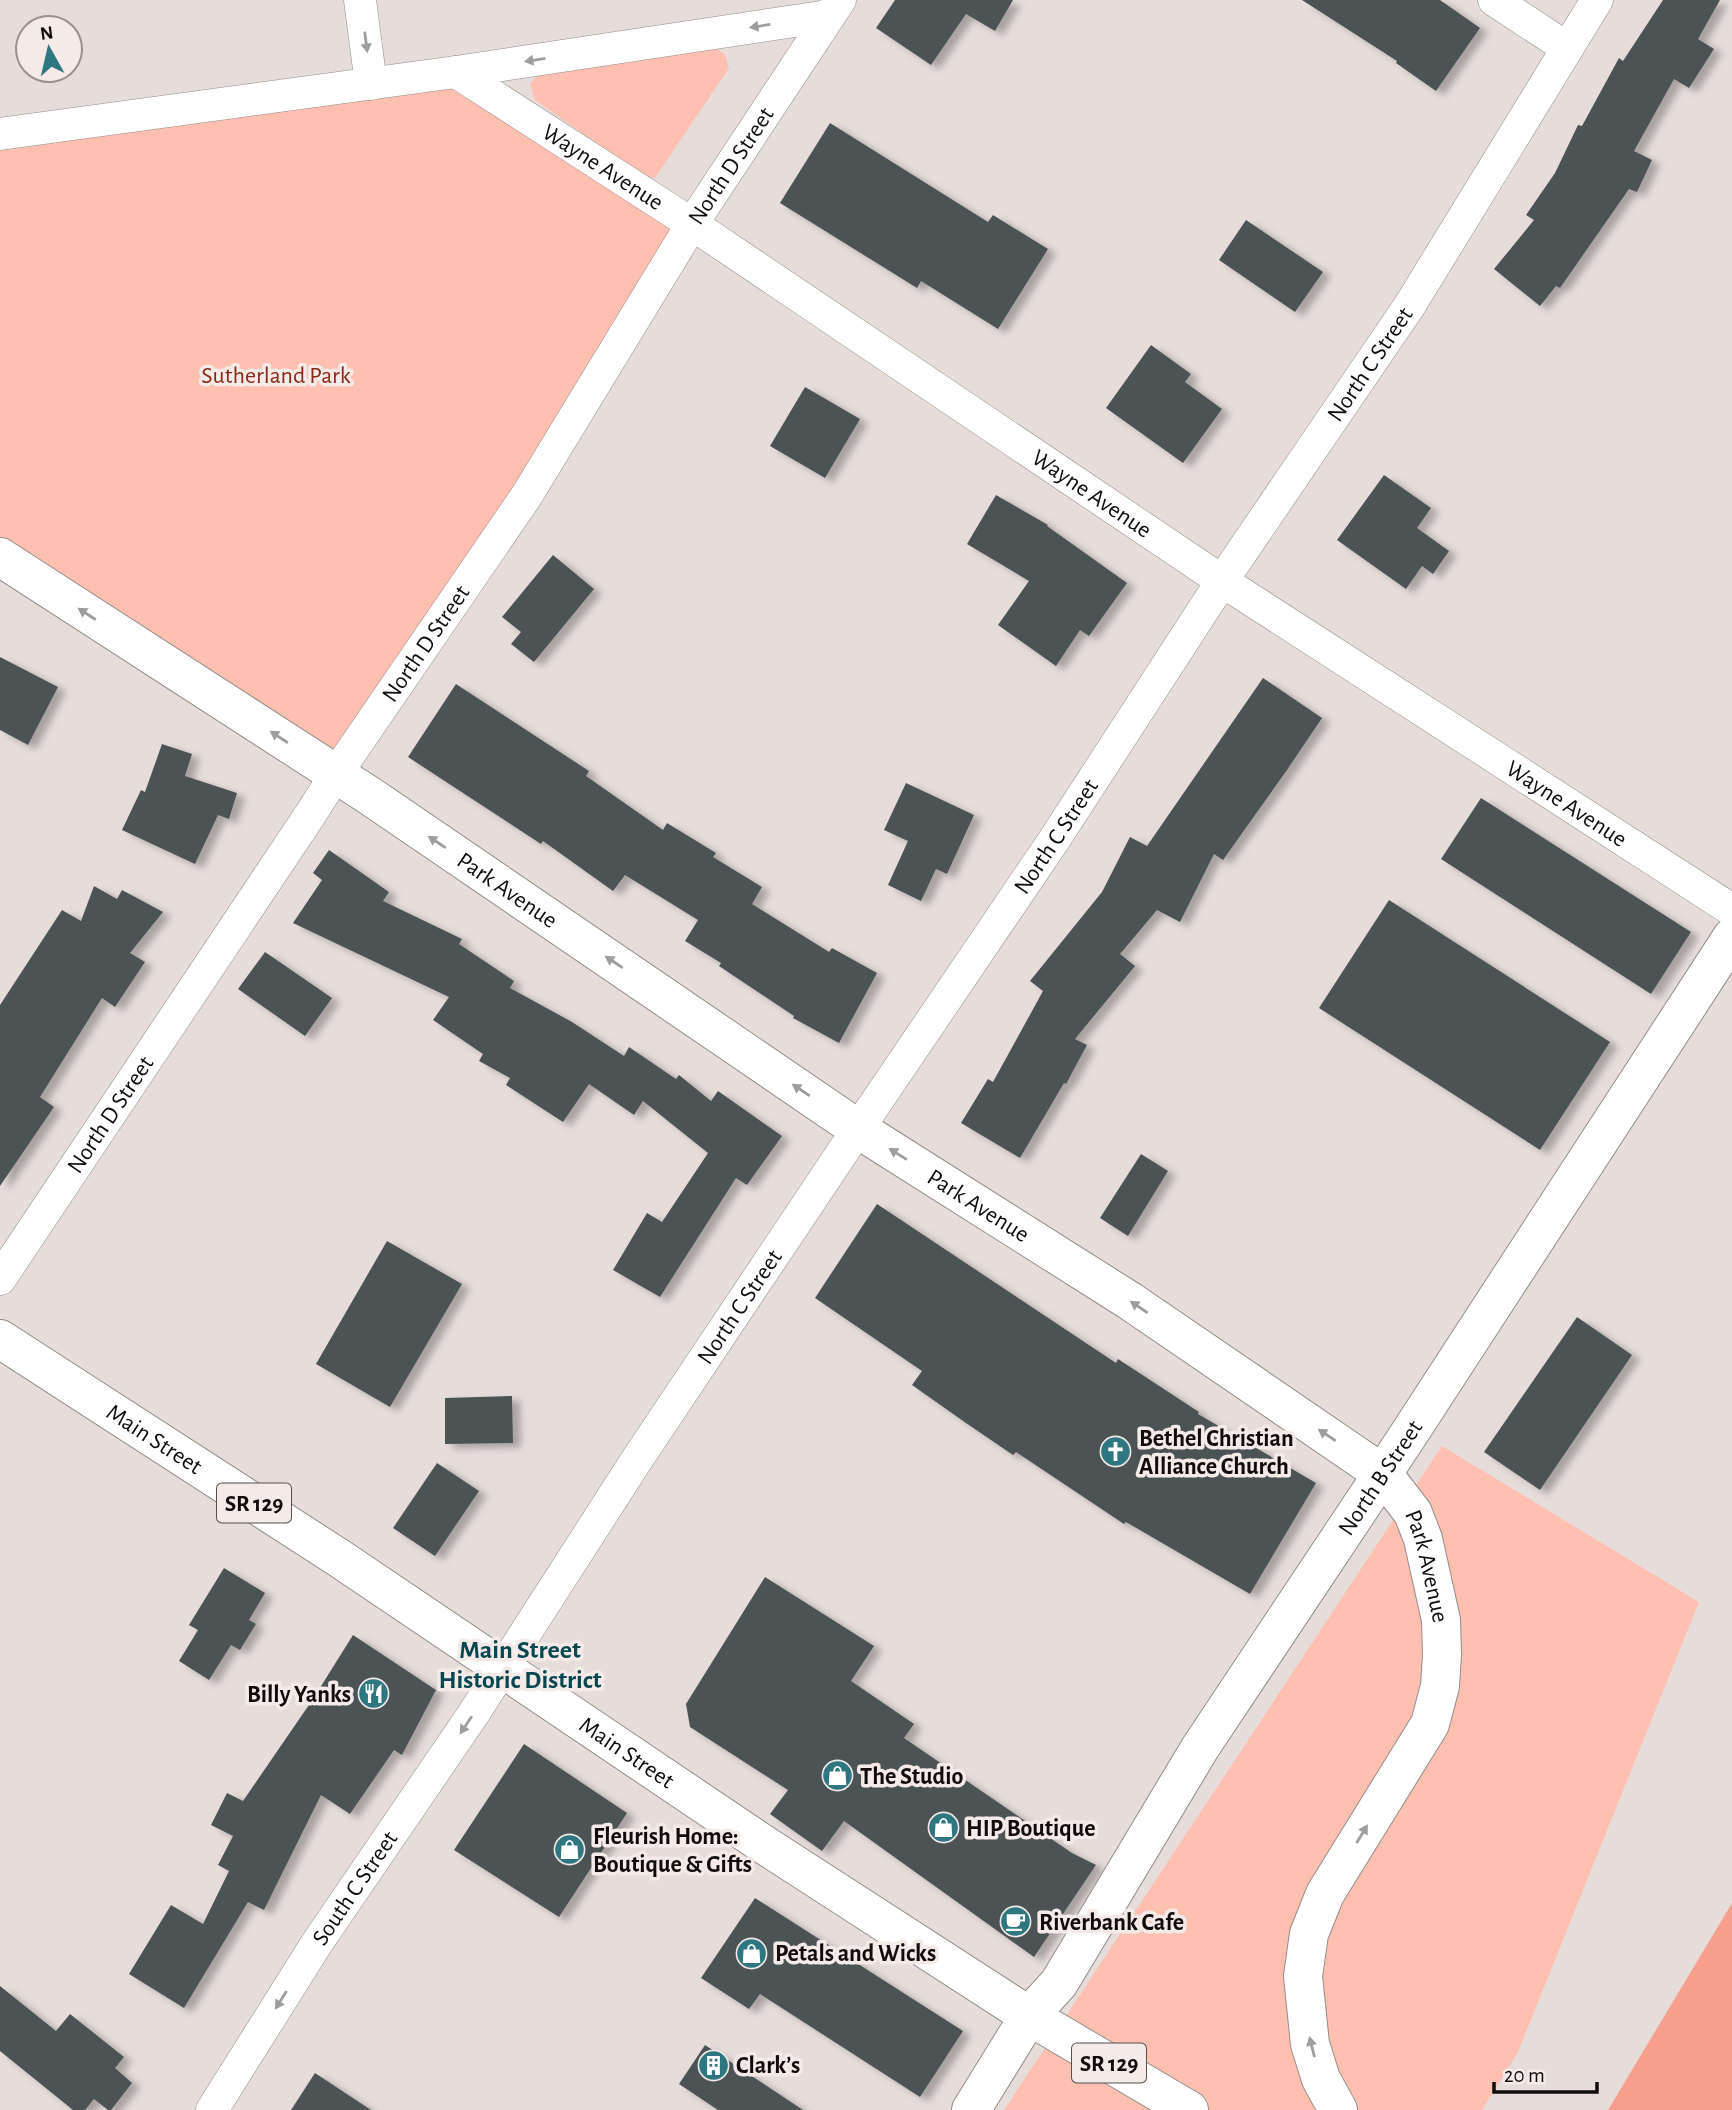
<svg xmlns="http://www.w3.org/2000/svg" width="1732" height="2110" font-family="'Alegreya Sans',sans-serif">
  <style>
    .green { fill: #ffbfb1 }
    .water { fill: #f79f8d }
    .building { fill: #4b5354; filter: url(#shadow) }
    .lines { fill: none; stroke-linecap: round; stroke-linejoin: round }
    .street-casing { stroke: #948c8a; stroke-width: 33 }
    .secondary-casing { stroke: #948c8a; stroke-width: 40 }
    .primary-casing { stroke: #948c8a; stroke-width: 40 }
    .street { stroke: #fff; stroke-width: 32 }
    .secondary { stroke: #fff; stroke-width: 38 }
    .primary { stroke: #fff; stroke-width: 38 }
    .oneway { fill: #9f9e9d }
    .labels { text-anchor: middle; stroke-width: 7; stroke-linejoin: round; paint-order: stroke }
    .shield { fill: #f4eae8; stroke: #544f4d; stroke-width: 2 }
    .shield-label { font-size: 23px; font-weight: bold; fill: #0f0c0b }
    .street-label { font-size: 24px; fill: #0f0c0b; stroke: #f4eae8 }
    .park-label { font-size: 24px; fill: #8c2716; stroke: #f4eae8 }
    .poi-label { font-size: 24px; font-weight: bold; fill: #0f0c0b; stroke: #f4eae8; text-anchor: start }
    .neighbourhood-label { font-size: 26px; font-weight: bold; fill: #07474f; stroke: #f4eae8 }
  </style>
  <defs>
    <filter id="shadow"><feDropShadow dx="8" dy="4.5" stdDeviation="3.5" flood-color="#0004"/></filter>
  </defs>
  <rect width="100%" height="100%" fill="#e6dddb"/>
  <g class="green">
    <path d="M716,47L725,55L729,68L655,178L645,177L535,100L530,84L541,71Z"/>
    <path d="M456,72L692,224L336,774L0,557V134Z"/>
    <path d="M1442,1446L1699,1602L1518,2052L1482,2110H1004Z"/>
  </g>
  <path class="water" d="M1732,1903V2110H1608Z"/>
  <g class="building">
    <path d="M895,0H1013L995,31L966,14L931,65L876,28Z"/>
    <path d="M1302,0H1440L1480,28L1436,91L1396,63L1397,61Z"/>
    <path d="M1663,0H1720L1698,39L1714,49L1689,88L1674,79L1634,151L1652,160L1637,192L1629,189L1560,288L1556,286L1540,306L1494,269L1534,220L1526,215L1555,173L1578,125L1582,126L1619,58L1623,61Z"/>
    <path d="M830,123L988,222L993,215L1048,249L998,329L921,281L917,288L780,203Z"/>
    <path d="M1246,220L1323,272L1295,312L1219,260Z"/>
    <path d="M1151,345L1191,374L1185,382L1222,409L1183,463L1106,408Z"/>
    <path d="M805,387L860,419L825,478L770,446Z"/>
    <path d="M1384,475L1431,508L1417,528L1449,551L1433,574L1422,566L1406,589L1337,540Z"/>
    <path d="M996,495L1048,525L1047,526L1127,583L1089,636L1080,630L1056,666L998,625L1029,581L967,544Z"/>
    <path d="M553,555L594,589L534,662L511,644L521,632L502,617Z"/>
    <path d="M0,657L58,687L28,745L0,730Z"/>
    <path d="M1263,678L1322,718L1287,770L1223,860L1214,854L1180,922L1157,910L1120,954L1135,966L1075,1039L1087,1045L1066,1084L1064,1083L1020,1158L961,1123L988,1079L993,1082L1043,991L1030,981L1102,892L1130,837L1147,846Z"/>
    <path d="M456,684L589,771L586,776L663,830L667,823L716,853L713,857L762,887L752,904L829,952L832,948L877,973L839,1043L793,1018L794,1016L719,966L721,963L685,941L698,920L625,875L613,891L543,841L541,844L408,757Z"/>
    <path d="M162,744L192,754L185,776L237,793L229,819L218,815L195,864L122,830L141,790L145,792Z"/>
    <path d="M906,783L974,815L947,874L936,869L921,901L888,885L908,841L884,830Z"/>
    <path d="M1481,798L1691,932L1651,994L1441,859Z"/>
    <path d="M329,850L389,892L383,901L462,939L459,944L514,981L510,988L572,1022L624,1056L629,1047L676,1079L679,1075L711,1101L718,1091L782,1136L747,1185L736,1178L660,1297L613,1270L647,1213L662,1222L708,1153L643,1101L634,1115L589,1084L563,1122L506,1085L510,1078L479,1061L483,1054L433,1020L449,997L293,923L322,880L313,873Z"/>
    <path d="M94,886L117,899L122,890L163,912L130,953L145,962L115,1007L102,998L40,1097L54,1107L0,1186V1005L62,910L81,921Z"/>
    <path d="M1389,900L1610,1042L1540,1150L1319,1008Z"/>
    <path d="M265,952L332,998L305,1036L238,989Z"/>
    <path d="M1141,1154L1168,1171L1128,1236L1100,1218Z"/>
    <path d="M877,1204L1116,1363L1118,1359L1199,1412L1198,1414L1316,1483L1250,1594L1126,1522L1124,1524L1016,1452L1013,1455L966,1423L912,1385L922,1371L815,1298Z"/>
    <path d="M387,1241L462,1284L390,1407L316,1364Z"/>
    <path d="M1577,1317L1632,1355L1540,1490L1484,1452Z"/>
    <path d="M512,1396L513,1443L445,1444V1398Z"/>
    <path d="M437,1463L479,1491L435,1556L393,1528Z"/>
    <path d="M224,1568L265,1593L249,1620L256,1624L240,1650L231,1645L209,1680L179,1661L198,1630L189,1625Z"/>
    <path d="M765,1577L874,1646L851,1681L914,1724L904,1738L1072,1853L1096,1865L1034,1957L844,1821L822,1851L770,1814L788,1790L690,1727L686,1704Z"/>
    <path d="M353,1635L436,1690L402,1755L394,1750L350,1814L321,1795L264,1910L248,1902L184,2008L129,1974L171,1905L203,1924L229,1871L218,1865L233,1836L211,1825L227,1793L243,1801L313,1699Z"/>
    <path d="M524,1744L627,1813L559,1917L454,1850Z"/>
    <path d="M755,1898L963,2031L920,2097L760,1994L749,2009L701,1978Z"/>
    <path d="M0,1986L56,2031L70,2014L124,2057L115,2068L132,2083L111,2110H108L94,2099L85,2110H73L0,2051Z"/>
    <path d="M705,2045L803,2110H718L679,2084Z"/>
    <path d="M315,2073L371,2110H291Z"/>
  </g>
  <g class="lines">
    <defs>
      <g id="street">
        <path d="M360,0L371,84"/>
        <path d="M1494,0L1567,48"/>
        <path id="s1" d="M456,72L692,224L1222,581L1732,910"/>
        <path d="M0,134L456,72L828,16"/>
        <path id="s2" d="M0,1279L310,815L336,774L527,495L692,224L840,0"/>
        <path id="s3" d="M212,2110L317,1943L474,1713L636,1461L858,1129L1054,840L1222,581L1410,305L1597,0"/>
      </g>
      <g id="secondary">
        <path id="s4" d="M0,557L370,796L858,1129L1130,1301L1383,1474L1413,1513L1423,1539L1441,1620L1442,1655L1440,1686L1430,1724L1325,1894L1309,1934L1303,1976L1310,2044L1321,2079L1338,2110"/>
        <path id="s5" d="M971,2110L1029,2016L1059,1983L1200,1748L1405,1440L1732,937"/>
      </g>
      <g id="primary">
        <path id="s6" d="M0,1339L339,1558L760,1842L1029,2016L1189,2110"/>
      </g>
    </defs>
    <use href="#street" class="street-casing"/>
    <use href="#secondary" class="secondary-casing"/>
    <use href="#primary" class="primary-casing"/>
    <use href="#street" class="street"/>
    <use href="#secondary" class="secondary"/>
    <use href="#primary" class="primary"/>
  </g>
  <defs><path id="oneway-solid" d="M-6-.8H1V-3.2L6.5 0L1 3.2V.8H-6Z" transform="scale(1.75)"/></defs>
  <g class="oneway">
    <use href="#oneway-solid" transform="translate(760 26) rotate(171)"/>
    <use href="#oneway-solid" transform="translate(366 42) rotate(83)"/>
    <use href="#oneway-solid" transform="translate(535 60) rotate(171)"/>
    <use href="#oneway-solid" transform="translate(87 614) rotate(-147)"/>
    <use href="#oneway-solid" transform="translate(279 737) rotate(-147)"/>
    <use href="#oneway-solid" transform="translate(437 842) rotate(-146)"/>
    <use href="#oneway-solid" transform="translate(614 962) rotate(-146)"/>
    <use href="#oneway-solid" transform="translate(801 1090) rotate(-146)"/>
    <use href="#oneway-solid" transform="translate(898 1154) rotate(-148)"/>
    <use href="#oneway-solid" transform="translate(1139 1307) rotate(-146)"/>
    <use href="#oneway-solid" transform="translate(1327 1435) rotate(-146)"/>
    <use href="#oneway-solid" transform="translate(466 1725) rotate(124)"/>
    <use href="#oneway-solid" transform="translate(1362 1834) rotate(-59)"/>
    <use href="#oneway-solid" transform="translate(281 2000) rotate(122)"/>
    <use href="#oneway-solid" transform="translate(1312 2047) rotate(-104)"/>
  </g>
  <defs>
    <symbol id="church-disc" viewBox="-11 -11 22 22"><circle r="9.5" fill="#2e7680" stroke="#f4eae8"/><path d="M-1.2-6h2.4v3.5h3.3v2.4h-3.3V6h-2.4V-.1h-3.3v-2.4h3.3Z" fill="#fff"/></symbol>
    <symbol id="restaurant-disc" viewBox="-11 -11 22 22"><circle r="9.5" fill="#2e7680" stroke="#f4eae8"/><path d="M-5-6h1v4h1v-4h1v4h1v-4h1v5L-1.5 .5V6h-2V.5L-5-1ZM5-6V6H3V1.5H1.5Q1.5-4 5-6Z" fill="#fff"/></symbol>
    <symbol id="shop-disc" viewBox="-11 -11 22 22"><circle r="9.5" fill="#2e7680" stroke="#f4eae8"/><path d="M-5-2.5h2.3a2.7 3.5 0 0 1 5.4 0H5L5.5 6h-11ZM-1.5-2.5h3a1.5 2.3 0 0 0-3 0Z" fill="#fff"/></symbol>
    <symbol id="cafe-disc" viewBox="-11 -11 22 22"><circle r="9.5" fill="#2e7680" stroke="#f4eae8"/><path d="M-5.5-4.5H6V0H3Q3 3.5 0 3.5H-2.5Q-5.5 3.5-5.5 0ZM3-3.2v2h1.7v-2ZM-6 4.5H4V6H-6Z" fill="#fff"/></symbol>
    <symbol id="building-disc" viewBox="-11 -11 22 22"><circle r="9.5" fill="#2e7680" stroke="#f4eae8"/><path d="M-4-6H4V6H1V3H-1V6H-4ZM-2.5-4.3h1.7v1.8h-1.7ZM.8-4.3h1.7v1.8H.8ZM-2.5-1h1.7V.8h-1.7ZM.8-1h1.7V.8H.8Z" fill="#fff"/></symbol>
  </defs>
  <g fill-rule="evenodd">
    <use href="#church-disc" x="1098" y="1434" width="35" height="35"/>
    <use href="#restaurant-disc" x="356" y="1676" width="35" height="35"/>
    <use href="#shop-disc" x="820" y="1758" width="35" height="35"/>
    <use href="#shop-disc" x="926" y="1810" width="35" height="35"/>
    <use href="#shop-disc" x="552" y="1832" width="35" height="35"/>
    <use href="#cafe-disc" x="998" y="1904" width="35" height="35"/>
    <use href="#shop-disc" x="734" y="1936" width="35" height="35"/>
    <use href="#building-disc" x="696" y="2048" width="35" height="35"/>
  </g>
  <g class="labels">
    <g class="shield">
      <rect x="217" y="1483.5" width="74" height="39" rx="5"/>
      <rect x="1072" y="2043.5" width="74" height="39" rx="5"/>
    </g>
    <g class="shield-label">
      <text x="254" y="1511">SR 129</text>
      <text x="1109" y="2071">SR 129</text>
    </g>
    <g class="street-label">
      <text dy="8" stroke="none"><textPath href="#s2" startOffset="1332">North D Street</textPath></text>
      <text dy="8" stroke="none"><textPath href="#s1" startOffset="175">Wayne Avenue</textPath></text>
      <text dy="8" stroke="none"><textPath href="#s3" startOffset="2095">North C Street</textPath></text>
      <text dy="8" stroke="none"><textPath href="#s1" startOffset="763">Wayne Avenue</textPath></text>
      <text dy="8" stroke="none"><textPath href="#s2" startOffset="765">North D Street</textPath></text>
      <text dy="8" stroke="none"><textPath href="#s1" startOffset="1330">Wayne Avenue</textPath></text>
      <text dy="8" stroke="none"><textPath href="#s3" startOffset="1528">North C Street</textPath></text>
      <text dy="8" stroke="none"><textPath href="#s4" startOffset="607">Park Avenue</textPath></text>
      <text dy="8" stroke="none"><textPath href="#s2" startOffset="198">North D Street</textPath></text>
      <text dy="8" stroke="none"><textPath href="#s4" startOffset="1174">Park Avenue</textPath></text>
      <text dy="8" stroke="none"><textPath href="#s3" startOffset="961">North C Street</textPath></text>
      <text dy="8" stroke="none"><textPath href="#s6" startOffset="184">Main Street</textPath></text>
      <text dy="8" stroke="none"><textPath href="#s5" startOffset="754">North B Street</textPath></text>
      <text dy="8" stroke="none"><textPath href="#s4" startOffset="1764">Park Avenue</textPath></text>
      <text dy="8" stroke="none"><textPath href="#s6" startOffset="751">Main Street</textPath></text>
      <text dy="8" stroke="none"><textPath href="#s3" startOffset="264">South C Street</textPath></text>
    </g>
    <g class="park-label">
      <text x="276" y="383">Sutherland Park</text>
    </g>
    <g class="poi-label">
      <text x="1139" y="1446">Bethel Christian<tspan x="1139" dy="28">Alliance Church</tspan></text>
      <text x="351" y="1702" text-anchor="end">Billy Yanks</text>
      <text x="860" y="1784">The Studio</text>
      <text x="966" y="1836">HIP Boutique</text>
      <text x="593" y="1844">Fleurish Home:<tspan x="593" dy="28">Boutique &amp; Gifts</tspan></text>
      <text x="1039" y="1930">Riverbank Cafe</text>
      <text x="775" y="1961">Petals and Wicks</text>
      <text x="736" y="2073">Clark’s</text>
    </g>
    <g class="neighbourhood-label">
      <text x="520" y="1658">Main Street<tspan x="520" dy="30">Historic District</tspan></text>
    </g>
  </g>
  <g transform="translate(49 49) rotate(352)"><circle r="33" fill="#f4eae8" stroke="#989190" stroke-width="2"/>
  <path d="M0-5L12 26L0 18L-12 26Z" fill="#2e7680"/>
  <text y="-10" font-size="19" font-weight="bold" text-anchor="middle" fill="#0f0c0b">N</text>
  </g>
  <path d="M1494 2082v10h103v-10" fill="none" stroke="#0f0c0b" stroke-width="3.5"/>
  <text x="1504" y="2082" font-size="21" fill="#0f0c0b" stroke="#f4eae8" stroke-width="5" paint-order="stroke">20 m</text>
</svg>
